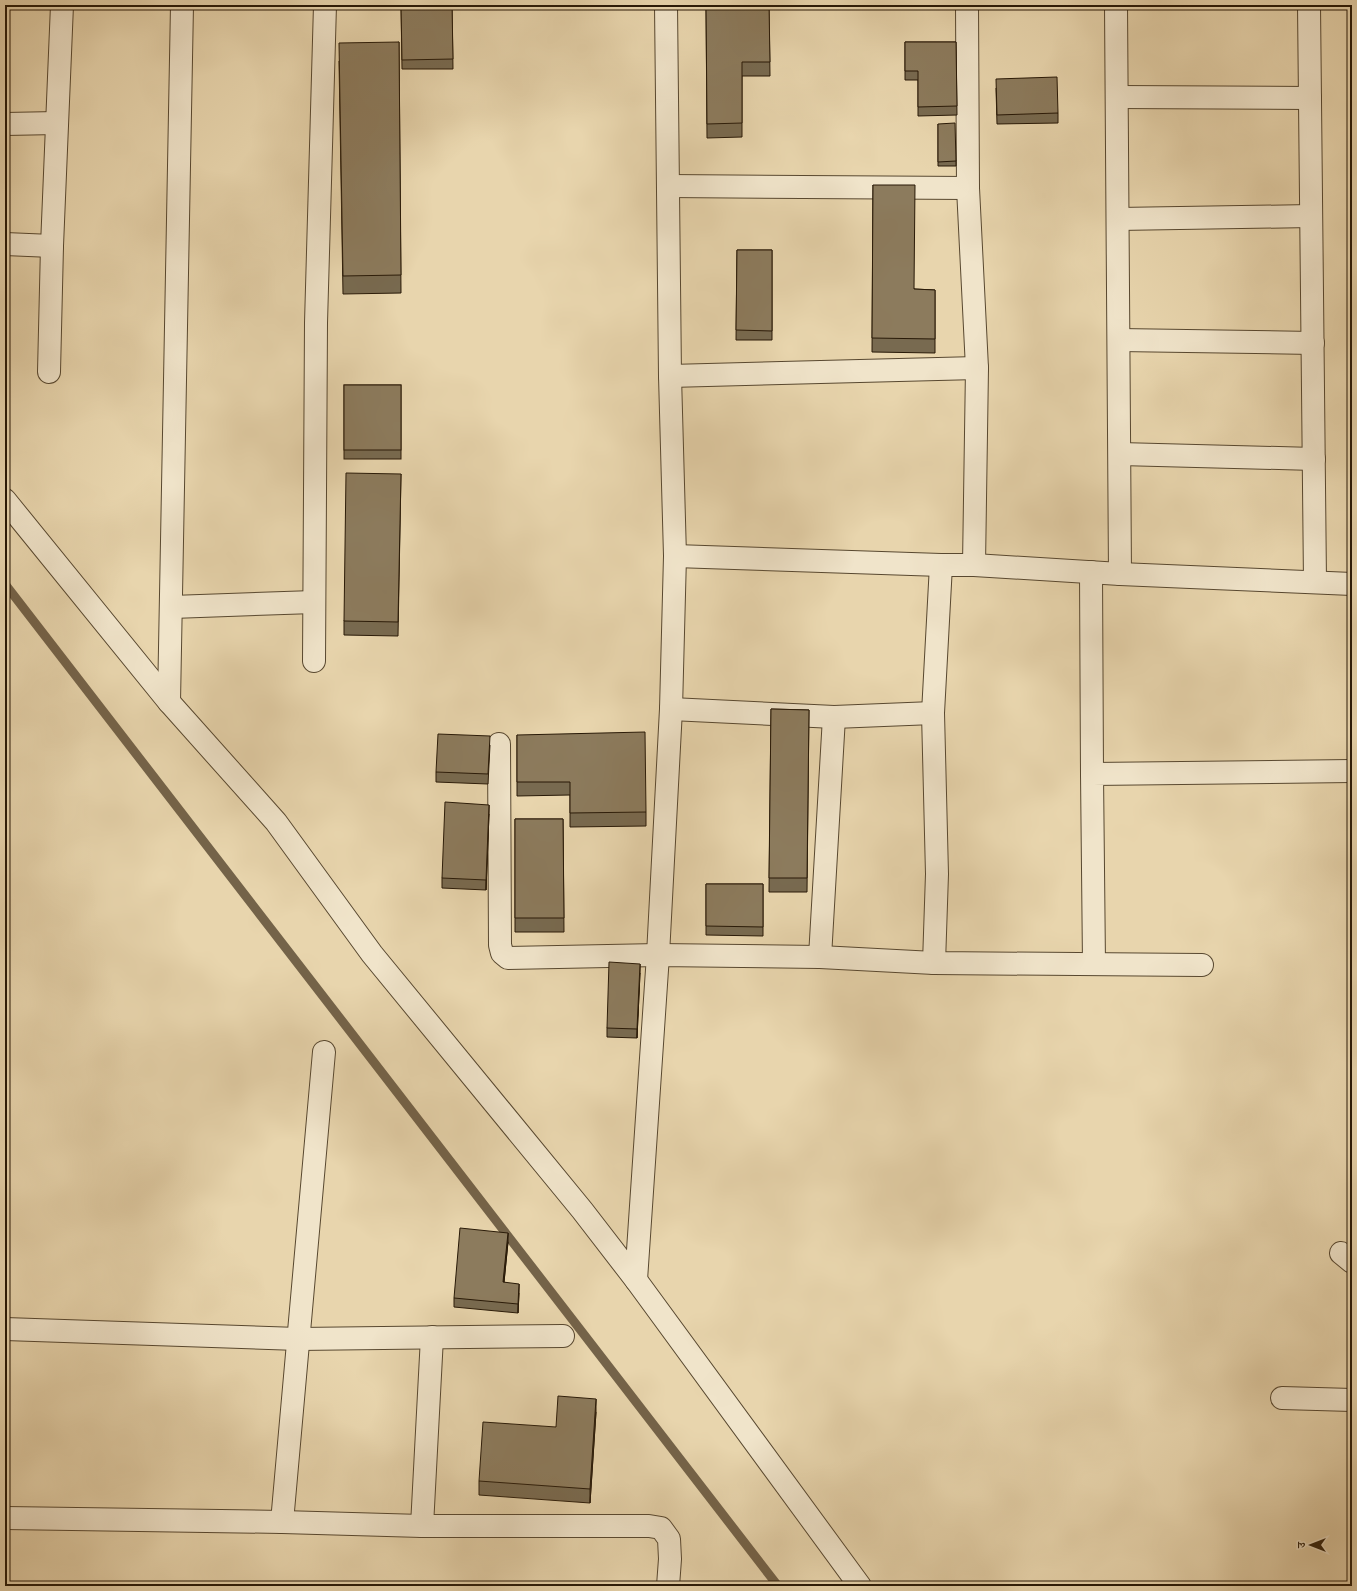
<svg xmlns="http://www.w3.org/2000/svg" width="1357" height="1591" font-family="'Libre Caslon Text','Noto Serif Devanagari',serif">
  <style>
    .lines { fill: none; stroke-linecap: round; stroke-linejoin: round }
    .stream { stroke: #746349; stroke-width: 9 }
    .minor-casing { stroke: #584830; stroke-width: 24 }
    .minor { stroke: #f0e4ca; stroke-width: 22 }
    .wall { fill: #786a50; stroke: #281907 }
    .shaded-wall { fill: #625641; stroke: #281907 }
    .building { fill: #8c7b5d; stroke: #281907 }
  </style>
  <rect width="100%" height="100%" fill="#e8d5ad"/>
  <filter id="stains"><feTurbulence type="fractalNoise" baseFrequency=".005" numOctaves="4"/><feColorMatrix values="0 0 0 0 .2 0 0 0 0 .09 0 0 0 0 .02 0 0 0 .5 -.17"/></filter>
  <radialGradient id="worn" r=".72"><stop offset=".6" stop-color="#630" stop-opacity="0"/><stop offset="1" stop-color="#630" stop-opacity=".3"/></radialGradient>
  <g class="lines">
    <path class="stream" d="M5,584L778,1586"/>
    <defs>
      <g id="minor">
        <path d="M1309,5L1315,582"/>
        <path d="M1117,97L1310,98"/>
        <path d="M5,124L57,123"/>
        <path d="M668,186L968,188"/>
        <path d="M1118,219L1311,216"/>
        <path d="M5,244L52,246"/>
        <path d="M1119,340L1313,343"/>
        <path d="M49,372L52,246L62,5"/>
        <path d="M670,376L977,368"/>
        <path d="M1120,454L1314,459"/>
        <path d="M5,500L169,702L276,822L372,954L582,1210L636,1280L860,1586"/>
        <path d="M675,556L941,565H974L977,368L968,188L967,5"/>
        <path d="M974,565L1120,574L1116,5"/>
        <path d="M1091,572L1092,774"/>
        <path d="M1120,574L1352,584"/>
        <path d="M172,607L314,602"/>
        <path d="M314,661L316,323L325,5"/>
        <path d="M169,702L182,5"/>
        <path d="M671,709L834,717L933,713"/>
        <path d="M499,744L500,945L502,953L508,958L658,955L820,957L934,963L1202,965"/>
        <path d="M820,957L834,717"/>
        <path d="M934,963L937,874L933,713L941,565"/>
        <path d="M1094,964L1092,774L1352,771"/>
        <path d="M1341,1253L1352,1262"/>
        <path d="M636,1280L658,955L671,709L675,556L670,376L666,5"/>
        <path d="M5,1329L298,1339L563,1336"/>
        <path d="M1282,1398L1352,1400"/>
        <path d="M5,1518L282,1522L422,1526H649L661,1528L669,1539L670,1559L668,1586"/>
        <path d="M282,1522L324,1052"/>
        <path d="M422,1526L432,1337"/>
      </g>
    </defs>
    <use href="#minor" class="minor-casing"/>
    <use href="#minor" class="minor"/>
  </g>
  <g class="wall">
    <path d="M401,5H452L453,69H402Z"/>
    <path d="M706,5H769L770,76H742V137L707,138Z"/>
    <path d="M399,42L401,293L343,294L339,61Z"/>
    <path d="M905,42H956L957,115L918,116V80H905Z"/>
    <path d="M996,88L1058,113V123L997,124Z"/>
    <path d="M938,124L956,161V166H938Z"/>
    <path d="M873,185L914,289L935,290V353L872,352Z"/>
    <path d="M737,250H772V340H736Z"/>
    <rect x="344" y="385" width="57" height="74"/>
    <path d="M401,474L398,636L344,635V621Z"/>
    <path d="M771,709L809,710L807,892H769Z"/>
    <path d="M517,735L646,812V826L570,827V795L517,796Z"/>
    <path d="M490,745L488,784L436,782V772Z"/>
    <path d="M489,814L486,890L442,888V878Z"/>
    <path d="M515,819H563L564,932H515Z"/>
    <path d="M706,884H763V936L706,935Z"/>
    <path d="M640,973L637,1038L607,1037V1028Z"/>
    <path d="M508,1242L504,1282L519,1293L518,1313L454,1307V1298Z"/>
    <path d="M596,1412L590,1503L479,1495V1481L556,1427Z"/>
  </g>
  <g class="shaded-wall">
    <path d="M489,805V814L486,890V880Z"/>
    <path d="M640,964V973L637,1038V1029Z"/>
    <path d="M508,1233V1242L503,1292V1282Z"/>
    <path d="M519,1284V1293L518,1313V1304Z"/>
    <path d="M596,1399V1412L590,1503V1489Z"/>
  </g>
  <g class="building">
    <path d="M401,5H452L453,59L402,60Z"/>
    <path d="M706,5H769L770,62H742V123L707,124Z"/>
    <path d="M399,42L401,275L343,276L339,43Z"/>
    <path d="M905,42H956L957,106L918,107V71H905Z"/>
    <path d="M1057,77L1058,113L997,115L996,79Z"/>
    <path d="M955,123L956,161L938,162V124Z"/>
    <path d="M873,185H915L914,289L935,290V339L872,338Z"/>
    <path d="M737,250H772V331L736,330Z"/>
    <rect x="344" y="385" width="57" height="65"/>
    <path d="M346,473L401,474L398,622L344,621Z"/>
    <path d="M771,709L809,710L807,878H769Z"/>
    <path d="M645,732L646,812L570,813V782H517V735Z"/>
    <path d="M438,734L490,736L488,774L436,772Z"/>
    <path d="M445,802L489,805L486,880L442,878Z"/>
    <path d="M515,819H563L564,918H515Z"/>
    <path d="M706,884H763V927L706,926Z"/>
    <path d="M609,962L640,964L637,1029L607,1028Z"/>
    <path d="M460,1228L508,1233L503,1282L519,1284L518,1304L454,1298Z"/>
    <path d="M558,1396L596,1399L590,1489L479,1481L483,1422L556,1427Z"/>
  </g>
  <rect width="1357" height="1591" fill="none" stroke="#e8d5ad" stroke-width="20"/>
  <rect x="6" y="6" width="1345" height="1579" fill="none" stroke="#281907" stroke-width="2"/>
  <rect x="10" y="10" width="1337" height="1571" fill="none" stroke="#281907"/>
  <g transform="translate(1311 1545) rotate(270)" stroke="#f0e4ca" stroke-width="3" paint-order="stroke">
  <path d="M0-3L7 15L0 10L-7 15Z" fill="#281907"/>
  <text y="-6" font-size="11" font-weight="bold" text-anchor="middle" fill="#281907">उ</text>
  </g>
  <rect width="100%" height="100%" filter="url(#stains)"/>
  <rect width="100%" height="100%" fill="url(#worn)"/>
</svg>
